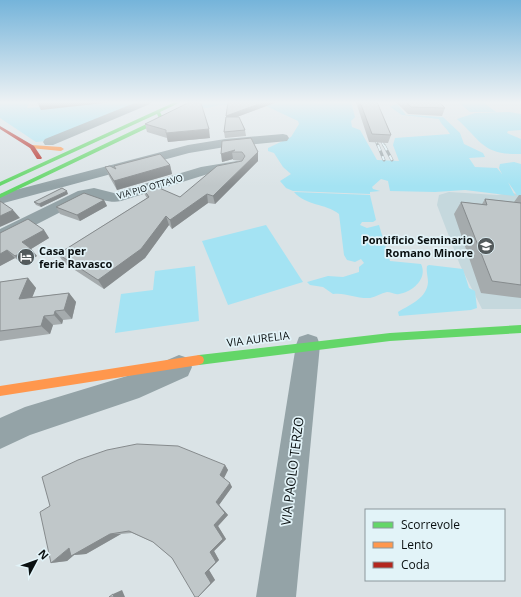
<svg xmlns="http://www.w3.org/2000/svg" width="521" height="597" font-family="'Open Sans',sans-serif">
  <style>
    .built { fill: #c5d8dd }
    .green { fill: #a4e3f3 }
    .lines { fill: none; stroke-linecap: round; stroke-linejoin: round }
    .street { fill: #94a3a7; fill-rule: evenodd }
    .fast { fill: #63d668; fill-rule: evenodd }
    .slow { fill: #ff974d; fill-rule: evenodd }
    .jam { fill: #b3261e; fill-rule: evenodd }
    .rail-far1-casing { stroke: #9aa5a8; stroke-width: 2.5 }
    .rail-casing { stroke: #9aa5a8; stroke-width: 3 }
    .rail-far1 { stroke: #e2f3f8; stroke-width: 1.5; stroke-dasharray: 4.5; stroke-linecap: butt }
    .rail { stroke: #e2f3f8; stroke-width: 2; stroke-dasharray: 6; stroke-linecap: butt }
    .wall { fill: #a5abad }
    .shaded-wall { fill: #868b8d }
    .building { fill: #c0c7c9; stroke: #868b8d }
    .labels { text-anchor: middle; stroke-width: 3.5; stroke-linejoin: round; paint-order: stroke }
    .far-street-label { font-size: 9px; fill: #0a1011; stroke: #e2f3f8 }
    .poi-label { font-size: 11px; font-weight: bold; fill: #0a1011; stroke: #e2f3f8; text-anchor: end }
    .street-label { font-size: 11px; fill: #0a1011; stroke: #e2f3f8 }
    .near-street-label { font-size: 13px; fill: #0a1011; stroke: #e2f3f8 }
  </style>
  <rect width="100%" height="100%" fill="#dae3e6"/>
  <path class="built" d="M449,192L497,195L509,193L521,194V309H482L460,265L437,205L439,195Z"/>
  <g class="green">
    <path d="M0,102H29L27,108L113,102H141L47,141L36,142L0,118Z"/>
    <path d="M191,102H310L321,104L325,102L341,103L351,102L355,117L351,121L352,127L360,130L377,160L399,161L393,145L395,138L450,134C447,128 441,125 439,119L402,115L390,107L391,106L397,104L406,115H409L443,117L460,133L464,144L483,153L485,157L469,158L475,167L497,168L502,174L499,168L500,164L514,162L521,164V196L517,195L508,182L515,196L465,190L435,192L390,191L388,181L381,179L372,187L373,189L380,191L370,192V194L293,191L286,188L280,181L291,174L283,167L274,153L268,151V148L291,137L299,124L298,121L266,106L220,105L207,108L197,107Z"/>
    <path d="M458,102H483L496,112H470Z"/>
    <path d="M509,112L521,114V130L508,131L507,133L521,139V154C483,155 482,142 457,119L475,113Z"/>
    <path d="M294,192L370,195L376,220L373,222H362L360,225L367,228L379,225L390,261L421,264C428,278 413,292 399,294C395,295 391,292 387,292C381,293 376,297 370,298C357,299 345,292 333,294L323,287L310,285L307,282L328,276L343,277L359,272V267L364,263L361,259L355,262L347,260L344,255L339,214C325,203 306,206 294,192Z"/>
    <path d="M266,225L303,282L228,305L202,241Z"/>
    <path d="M429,265L463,269L469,288L475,291L477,308L471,310L399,316L398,312C411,304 427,298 428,282C428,277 426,271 427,266Z"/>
    <path d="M195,266L199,321L115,333L121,294L153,290L155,271Z"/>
  </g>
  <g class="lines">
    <g class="street">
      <path d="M137,102H151L150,104L53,145H45L43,142L45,139Z"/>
      <path d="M283,134L287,135L289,138L287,141L225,147L189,153L0,204V194L188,145L225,139Z"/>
      <path d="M237,161L242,162L244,165L242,168L208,174L121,201C109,204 100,197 88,198L6,240L0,242V229L78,191L94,188L114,193L201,167Z"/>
      <path d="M308,334L317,337L320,345L296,597H256L296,345L299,337Z"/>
      <path d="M179,355L188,358L192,367L188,376L139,398L30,435L0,449V418L25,407L137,373Z"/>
    </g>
    <g class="fast">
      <path d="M175,102H181L160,112L164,120L0,198V194L159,118L157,114L2,185L0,186V182Z"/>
      <path d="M521,325V333L390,341L199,365L195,363L194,360L195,357L199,355L390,333Z"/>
    </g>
    <g class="slow">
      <path d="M32,145L61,147L64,149L61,151L30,148L29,147Z"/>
      <path d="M199,355L203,357L204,360L203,363L199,365L0,396V386Z"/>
    </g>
    <path class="jam" d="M0,126L34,146L42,158L41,159H37L30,148L0,129Z"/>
    <defs>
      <g id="rail-far1">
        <path d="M378,134L384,146"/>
        <path d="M375,139L378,146"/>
      </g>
      <g id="rail">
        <path d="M378,145L384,160"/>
        <path d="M384,145L392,160"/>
      </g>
    </defs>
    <use href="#rail-far1" class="rail-far1-casing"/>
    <use href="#rail" class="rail-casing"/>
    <use href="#rail-far1" class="rail-far1"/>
    <use href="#rail" class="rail"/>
  </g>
  <g class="wall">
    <path d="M228,102H277L237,117L245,130L246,136L225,138L224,132Z"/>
    <path d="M356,102H377L391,135L388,143L369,142Z"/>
    <path d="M396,102H439L445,108L442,116L408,114Z"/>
    <path d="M145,124L210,138L168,142L167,138L147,132Z"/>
    <path d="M222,141L258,152V161L215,204L208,203L172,229L169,225L145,258L104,289L64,263L58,254L147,198L145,195L142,187L180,197L242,161L233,160V159L222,162Z"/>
    <path d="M170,165L172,174L117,190L109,176L105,167L115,168L114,166Z"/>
    <path d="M68,194L41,207L36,205L34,202Z"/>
    <path d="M519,195H521V298L481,293L454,214L461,202L482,204L485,199L514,202Z"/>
    <path d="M104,200L107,206L80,221L60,214L56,207Z"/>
    <path d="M44,230L49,238L31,249L37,256L23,264L15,258L0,266V233Z"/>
    <path d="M28,278L36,288L32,297L69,293L76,302L72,319L63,320L62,324L53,325L50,334L0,341V282Z"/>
    <path d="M225,465L228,470L224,478L232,487L219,505L228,515L218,526L226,539L214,551L219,560L209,570L215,580L198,597L172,558L153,542L132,533L121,534L86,554L74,555L67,561L51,563Z"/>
  </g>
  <g class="shaded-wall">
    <path d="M37,102H113L41,110Z"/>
    <path d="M264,102H277L226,121V116Z"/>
    <path d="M209,129L210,138L168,142L166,133Z"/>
    <path d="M235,150L232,152L233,159L222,162L221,154Z"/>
    <path d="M258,152V161L215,204L213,196Z"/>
    <path d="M170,165L172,174L117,190L114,181Z"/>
    <path d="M67,191L68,194L41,207L39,204Z"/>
    <path d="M207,194L208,203L172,229L170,220Z"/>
    <path d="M104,200L107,206L80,221L77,215Z"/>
    <path d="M13,210L20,218L0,227V216Z"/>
    <path d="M166,216L169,225L145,258L104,289L98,280Z"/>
    <path d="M44,230L49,238L31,249L37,256L23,264L15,256L22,242Z"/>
    <path d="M7,250L15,258L0,266V254Z"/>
    <path d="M28,278L36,288L28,308L19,299Z"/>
    <path d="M69,293L76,302L72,319L64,310Z"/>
    <path d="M55,311L63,320L62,324L54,315Z"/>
    <path d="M44,316L53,325L50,334L41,326Z"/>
    <path d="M225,465L228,470L223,480L220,475Z"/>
    <path d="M230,483L232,487L219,505L228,515L218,526L226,539L214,551L219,560L209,570L215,580L198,597L210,552L214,525L216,502Z"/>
    <path d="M110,534H121L86,554L74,555L67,561L51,563L69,548Z"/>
    <path d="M122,590L125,597H114L113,594Z"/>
  </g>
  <g class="building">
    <path d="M190,102L201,103L209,129L166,133V130L145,124Z"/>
    <path d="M228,102H264L226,116Z"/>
    <path d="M360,102H377L391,135L372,134Z"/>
    <path d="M406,102H439L445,108L411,107Z"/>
    <path d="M226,117H239L245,130L224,132Z"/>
    <path d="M251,138L258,152L213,196L207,194L170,220L166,216L141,249L98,280L58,254L149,197L142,187L150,184L180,197L217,166L242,161L245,156L242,152H232L235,150L221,154L222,141Z"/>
    <path d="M160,154L170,165L114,181L105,167L110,166L116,169L114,166Z"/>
    <path d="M62,188L67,191L39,204L34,202Z"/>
    <path d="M84,193L104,200L77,215L56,207Z"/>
    <path d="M485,199L521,203V285L492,281L461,202L487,205Z"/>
    <path d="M0,201L13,210L0,216Z"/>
    <path d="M28,219L44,230L22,242L30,248L15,256L7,250L0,254V233Z"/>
    <path d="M28,278L19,299L69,293L64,310L55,311L54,315L44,316L41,326L0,331V282Z"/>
    <path d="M137,444L178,446L225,465L220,475L230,483L216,502L225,513L214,525L223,539L210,552L216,562L205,573L211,583L198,597H195L172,558L153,542L129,531L110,534L71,556L69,548L51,563L40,512L50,506L42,477L78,460L107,450Z"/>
    <path d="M113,594L114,597H109Z"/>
  </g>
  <linearGradient id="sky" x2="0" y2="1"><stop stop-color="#75b4da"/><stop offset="0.55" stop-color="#eef2f4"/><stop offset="1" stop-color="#eef2f4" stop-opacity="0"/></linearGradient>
  <rect width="521" height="186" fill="url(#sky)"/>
  <defs>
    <symbol id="school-disc" viewBox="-11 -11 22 22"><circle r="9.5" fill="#535a5c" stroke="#e2f3f8"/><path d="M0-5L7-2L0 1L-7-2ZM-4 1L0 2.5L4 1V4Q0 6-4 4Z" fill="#fff"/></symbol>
    <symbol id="hotel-disc" viewBox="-11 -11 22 22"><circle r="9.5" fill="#535a5c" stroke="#e2f3f8"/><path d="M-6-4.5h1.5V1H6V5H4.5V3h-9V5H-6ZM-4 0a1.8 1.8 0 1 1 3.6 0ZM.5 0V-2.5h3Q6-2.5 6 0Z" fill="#fff"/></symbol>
  </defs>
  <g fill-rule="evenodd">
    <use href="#school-disc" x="476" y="236" width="20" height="20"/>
    <use href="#hotel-disc" x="16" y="247" width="20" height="20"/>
  </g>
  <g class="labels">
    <g class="far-street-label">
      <text transform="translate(150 187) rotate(-16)" y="3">VIA PIO OTTAVO</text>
    </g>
    <g class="poi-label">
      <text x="473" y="244">Pontificio Seminario<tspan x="473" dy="13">Romano Minore</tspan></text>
      <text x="39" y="255" text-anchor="start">Casa per<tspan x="39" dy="13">ferie Ravasco</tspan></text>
    </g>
    <g class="street-label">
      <text transform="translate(258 339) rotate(-7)" y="4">VIA AURELIA</text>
    </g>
    <g class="near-street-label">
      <text transform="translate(292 471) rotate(-83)" y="5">VIA PAOLO TERZO</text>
    </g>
  </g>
  <rect x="365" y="509" width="140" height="72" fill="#e2f3f8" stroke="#8c989c"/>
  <rect x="373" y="522" width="20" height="6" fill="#63d668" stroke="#8c989c"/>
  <text x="401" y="529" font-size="12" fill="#0a1011">Scorrevole</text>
  <rect x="373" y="542" width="20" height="6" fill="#ff974d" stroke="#8c989c"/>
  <text x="401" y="549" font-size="12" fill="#0a1011">Lento</text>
  <rect x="373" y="562" width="20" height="6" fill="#b3261e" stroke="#8c989c"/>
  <text x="401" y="569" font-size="12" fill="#0a1011">Coda</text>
  <g transform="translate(36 561) rotate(49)" stroke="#e2f3f8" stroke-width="3" paint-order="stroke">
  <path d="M0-3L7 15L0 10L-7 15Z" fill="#0a1011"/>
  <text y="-6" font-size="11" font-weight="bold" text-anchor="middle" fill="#0a1011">N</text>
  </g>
</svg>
